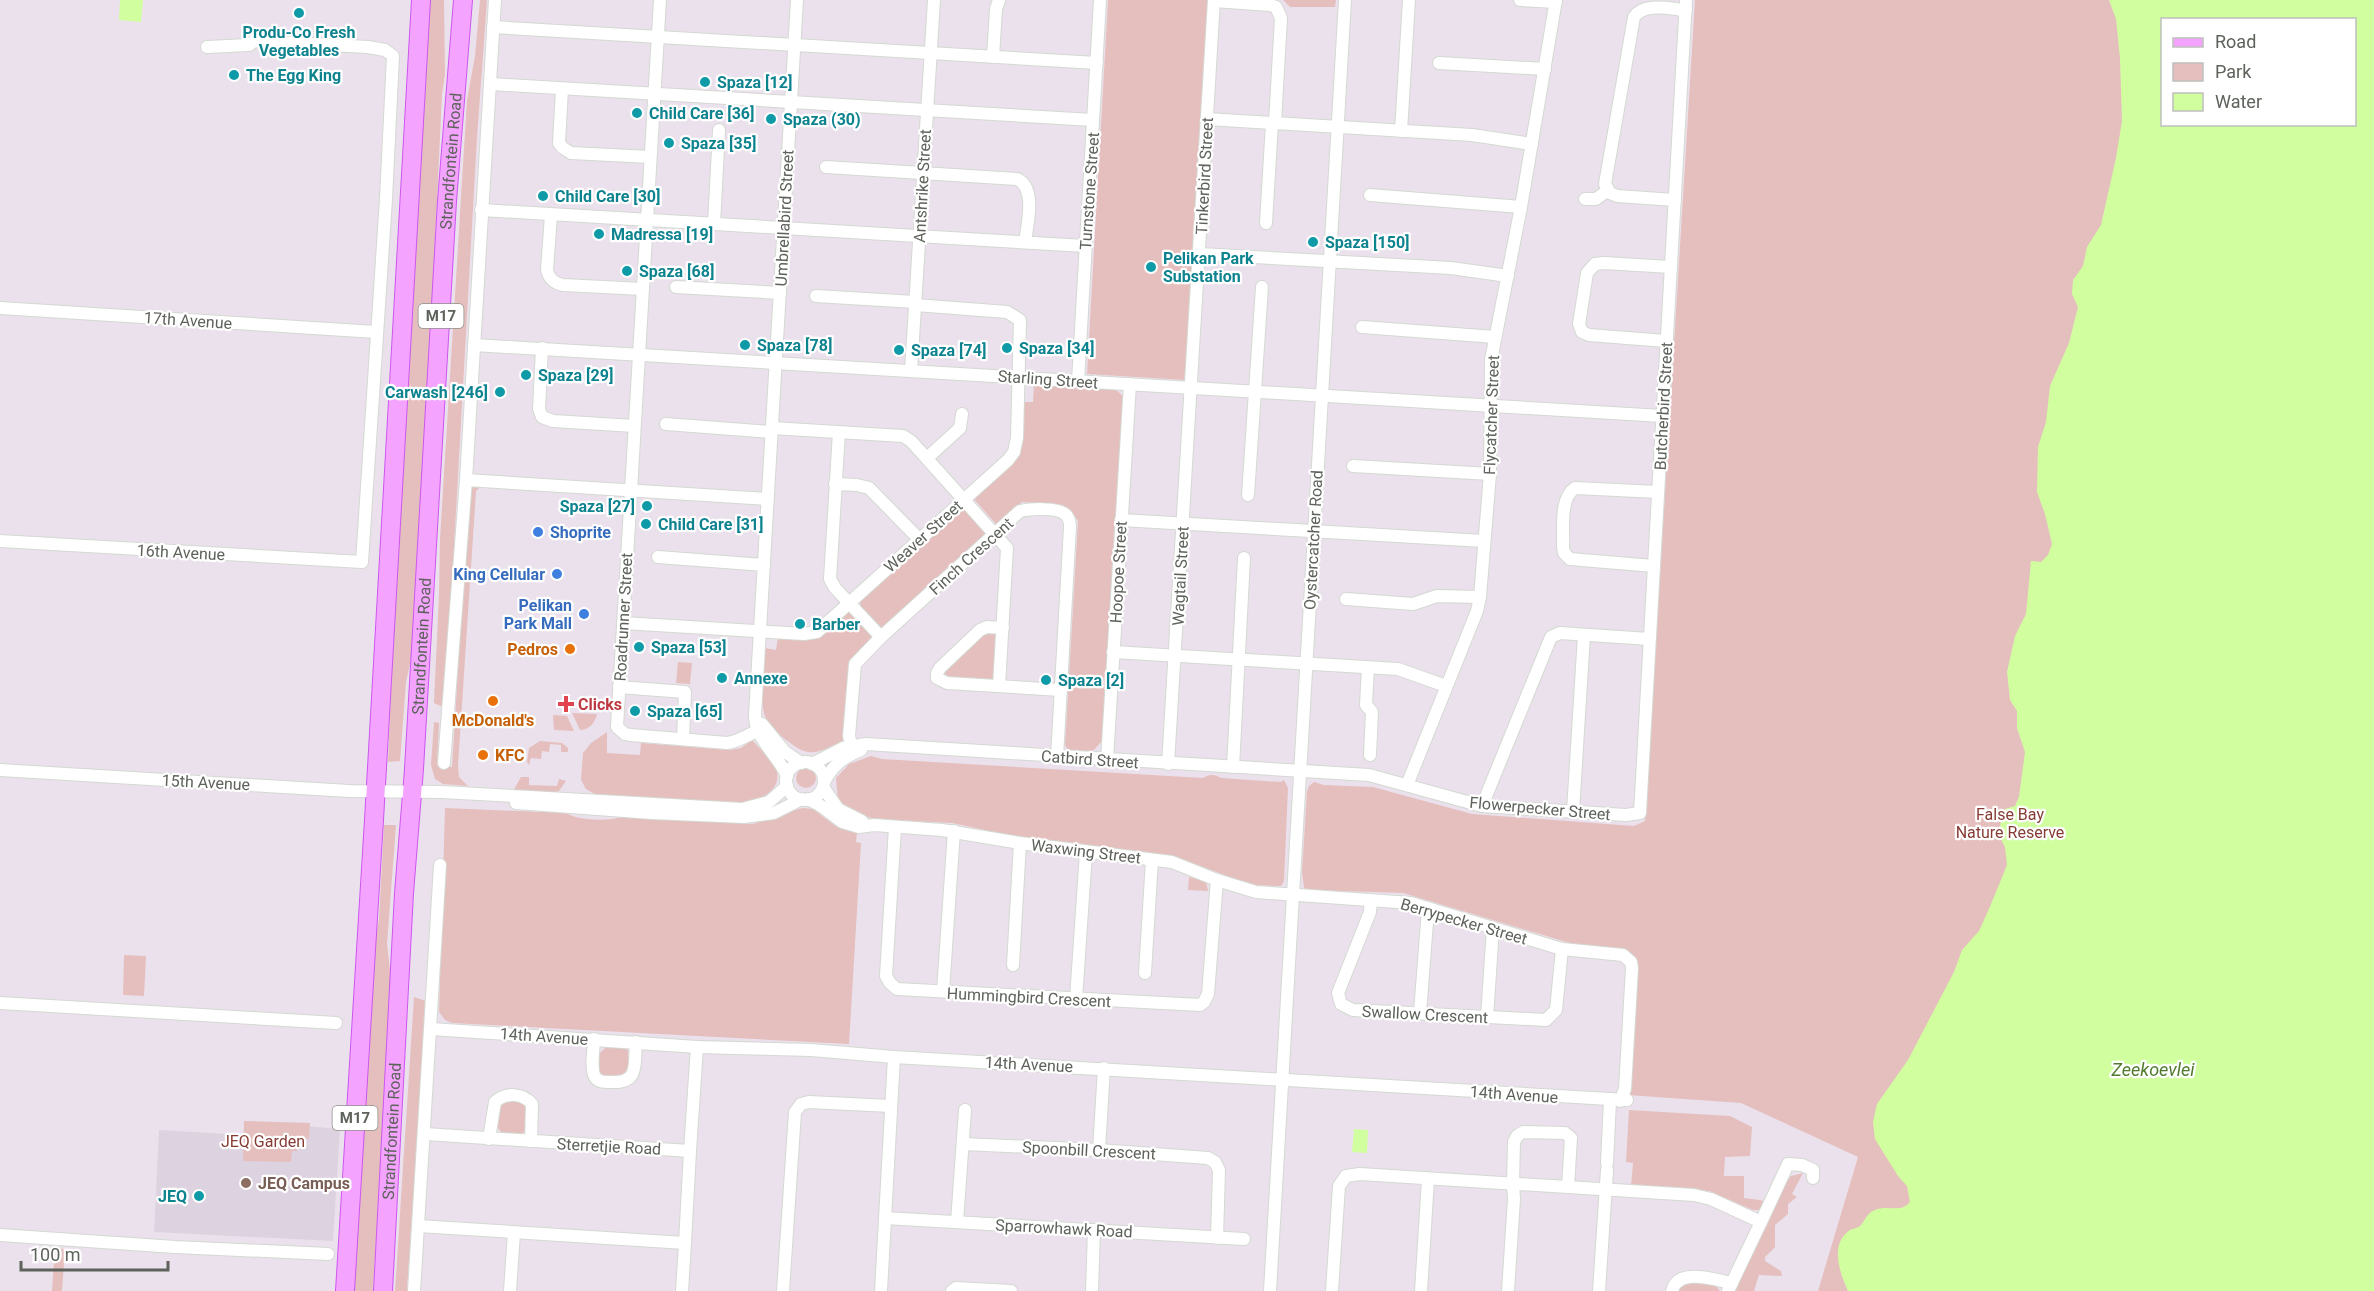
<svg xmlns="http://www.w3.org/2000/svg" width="2374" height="1291" font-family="Roboto,sans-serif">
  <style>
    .education { fill: #ddd2df }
    .green { fill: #e5bfbd; fill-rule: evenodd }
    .water { fill: #d1ff9f; fill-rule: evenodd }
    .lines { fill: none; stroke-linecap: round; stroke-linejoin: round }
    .minor-casing { stroke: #d4d9d2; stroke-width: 14 }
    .primary-casing { stroke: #cd56f1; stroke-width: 20 }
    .minor { stroke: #fff; stroke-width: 12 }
    .primary { stroke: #f4a4ff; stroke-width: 18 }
    .culture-dot { fill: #0f9aa8; stroke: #fff; stroke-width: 2 }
    .shop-dot { fill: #3f7fe0; stroke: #fff; stroke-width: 2 }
    .food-dot { fill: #e8710a; stroke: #fff; stroke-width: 2 }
    .health-dot { fill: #e0444e; stroke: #fff; stroke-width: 2 }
    .education-dot { fill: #8d6e63; stroke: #fff; stroke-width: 2 }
    .labels { text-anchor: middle; stroke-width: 4.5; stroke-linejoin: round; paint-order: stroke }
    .shield { fill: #fff; stroke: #8e918c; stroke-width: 1.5 }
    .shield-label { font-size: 15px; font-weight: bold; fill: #5d625a }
    .culture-label { font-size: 16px; font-weight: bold; fill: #0d838f; stroke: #fff; text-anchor: start }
    .street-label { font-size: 16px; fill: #5d625a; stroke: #fff }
    .shop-label { font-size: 16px; font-weight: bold; fill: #366cbe; stroke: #fff; text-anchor: end }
    .food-label { font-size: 16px; font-weight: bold; fill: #c56008; stroke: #fff; text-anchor: end }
    .health-label { font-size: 16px; font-weight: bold; fill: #be3a42; stroke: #fff; text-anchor: start }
    .park-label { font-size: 16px; fill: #863c35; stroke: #fff }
    .education-label { font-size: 16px; font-weight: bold; fill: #785e54; stroke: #fff; text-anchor: start }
    .water-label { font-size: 18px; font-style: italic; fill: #507b2e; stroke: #fff }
  </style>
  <rect width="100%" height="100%" fill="#ebe1ed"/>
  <path class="education" d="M244,1121L340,1129L333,1241L154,1232L159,1130L244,1135Z"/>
  <g class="green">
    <path d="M429,0H444L445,75L442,94L429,374L411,659L406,682L400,761L388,762L394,613Z"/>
    <path d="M480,0H487L477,137L445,708L434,703L439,595L440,539L467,100L475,56Z"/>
    <path d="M1108,0H1209L1186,380L1087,374Z"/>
    <path d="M1283,0H1336L1335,7H1290Z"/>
    <path d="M1695,0H2374V1291H1818L1858,1157L1741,1103L1628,1095L1636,963L1403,893L1308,890L1304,888L1302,872L1307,791L1309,786L1314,782L1324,785L1373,787L1472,814L1634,826L1645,821ZM2162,20H2354V124H2162Z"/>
    <path d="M1034,383L1116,390L1123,396L1102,741L1093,751L1068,750L1065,745L1078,521L1071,510L1063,505L1022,502L997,525L973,498L1020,455L1024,402H1033Z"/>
    <path d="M482,485L476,491L458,766L459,777L468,786L443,784L435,779L431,765L434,722L439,723L437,765L452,767L469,490L473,486Z"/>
    <path d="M965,507L987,534L882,632L861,608L860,601Z"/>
    <path d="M846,613H851L872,637L870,642L849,661L844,740C821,751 811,760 789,742C780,735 770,729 766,719C758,701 764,668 765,648L776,650L778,637L813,638Z"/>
    <path d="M984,633H996L998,636L994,679L944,678L942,672Z"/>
    <path d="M678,662L692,663L690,684L676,683Z"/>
    <path d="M572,713L597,714C595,723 589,730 580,730Z"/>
    <path d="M553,715L567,716L574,731L554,730Z"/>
    <path d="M607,732V753L640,755L641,743L730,750L741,748L752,740C759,748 772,759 776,769C784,792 756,801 741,804L595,794L586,789L581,780L583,753L591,743Z"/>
    <path d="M540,741L562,743L568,748V752H561V745L550,744L549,752L542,751L541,759L531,758L529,765L527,762L529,748Z"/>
    <path d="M871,756L882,759L1203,778C1209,774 1215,774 1221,778L1281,782L1284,780L1288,788L1284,881L1281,886L1251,885L1174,856L1009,835L952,823L876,819L864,816L838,801L836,778L849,764Z"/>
    <circle cx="806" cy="778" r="10"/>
    <path d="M521,777H529V785L557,786L559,779L566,781L559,791L553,793L513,791Z"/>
    <path d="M445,808L566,813C579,821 608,821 623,817L753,824L802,808L813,809L834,825L857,833L856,842L861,843L849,1044L452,1023L445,1020L439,1012Z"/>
    <path d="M384,825H396L387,944L391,979L373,1291H352L372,956L379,919Z"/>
    <path d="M1189,877L1206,881L1208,891L1188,890Z"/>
    <path d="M124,955L146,956L144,996L123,995Z"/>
    <path d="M414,997L426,1001L407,1291H395Z"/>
    <path d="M607,1046H620L628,1050V1068L624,1076L601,1077L598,1073L599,1054Z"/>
    <path d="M517,1100L529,1108L528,1130L521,1134L502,1133L497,1127V1106L502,1101Z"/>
    <path d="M1629,1110L1730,1116L1752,1127L1750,1156L1725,1157L1724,1176H1744V1198L1760,1200L1765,1202L1764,1207L1760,1210H1753L1709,1191L1631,1187L1633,1163L1626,1162Z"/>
    <path d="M244,1121L310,1123L309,1139H297V1151H292L291,1162L243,1161Z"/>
    <path d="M1803,1173L1792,1194L1797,1197L1788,1204V1214L1775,1225V1247L1765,1257V1261L1781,1271L1782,1276L1759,1275L1754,1291H1733L1782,1187L1791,1176Z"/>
    <path d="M43,1248L65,1249L62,1291H52L54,1260L42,1259Z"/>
    <path d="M1685,1280L1714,1284L1720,1291H1676Z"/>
  </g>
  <g class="water">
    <path d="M120,0H143L141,22L119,20Z"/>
    <path d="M2109,0H2374V1291H1848C1840,1273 1829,1244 1850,1230C1853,1229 1856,1228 1859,1227C1865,1222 1866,1213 1875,1210C1888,1204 1900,1214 1910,1202L1907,1186L1898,1176L1875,1139L1873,1122L1877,1104L1908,1060L1954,972L1962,950L1979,931L1989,909L2007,865L2005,847L1999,835L2001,820L2005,809L2015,806L2019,797L2025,752L2017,728V711L2010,700L2007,672L2015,636L2026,614L2031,561L2041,562L2048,555L2052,544L2045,514L2037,492L2038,447L2046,422L2050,386L2069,343L2078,307L2072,294L2073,280L2083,266L2087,247L2101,225L2116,158L2122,121L2120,58L2116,19ZM2162,20H2354V124H2162Z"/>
    <path d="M1354,1129L1368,1130L1367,1153L1352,1152Z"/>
  </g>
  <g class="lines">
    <defs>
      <g id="minor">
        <path d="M660,0L617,727L625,734L631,735L727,743C739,742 752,732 764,728"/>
        <path d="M1520,0L1556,2"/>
        <path d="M1214,1L1270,5L1276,7L1281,18L1275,123"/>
        <path d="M493,27L1097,63"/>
        <path d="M993,57L996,9L999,0"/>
        <path d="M1439,63L1545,69"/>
        <path d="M490,84L1093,120"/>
        <path d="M562,89L559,143L563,148L571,153L650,157"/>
        <path d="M1207,119L1472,135L1532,144"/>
        <path d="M1401,131L1409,0"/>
        <path d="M826,167L1017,179C1037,188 1027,225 1025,242"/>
        <path d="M1370,195L1521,207"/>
        <path d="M1585,199H1596L1607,191"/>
        <path d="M1675,200L1617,196L1610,193L1605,184L1634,17C1644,2 1670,9 1686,10"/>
        <path d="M481,210L1085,246"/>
        <path d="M551,215L547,270C549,279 554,283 563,285L643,289"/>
        <path d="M1266,223L1272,123"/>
        <path d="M714,224L719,130"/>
        <path d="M1200,254L1451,268L1508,276"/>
        <path d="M676,287L780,293"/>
        <path d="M816,296L915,302"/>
        <path d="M0,308L376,332"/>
        <path d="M1362,327L1495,337"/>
        <path d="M1666,341L1589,335L1582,332L1579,324L1587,273L1595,264L1604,263L1671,267"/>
        <path d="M474,345L1662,416"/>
        <path d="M542,348L539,409L542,417L553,421L634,426"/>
        <path d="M911,371L934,0"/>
        <path d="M1078,381L1100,0"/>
        <path d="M666,424L771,432"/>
        <path d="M772,428L903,436L911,441L1007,548L999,686"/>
        <path d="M839,432L830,579L835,588L881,637"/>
        <path d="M927,458L960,428L962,414"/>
        <path d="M1353,466L1490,474"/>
        <path d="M466,480L768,499"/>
        <path d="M835,484L857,485L869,488L919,539"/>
        <path d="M1248,495L1262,287"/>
        <path d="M1121,520L1484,541"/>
        <path d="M0,541L362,562L386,199L393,56L385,50L368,47L254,41L249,45L207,47"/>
        <path d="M658,557L764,565"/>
        <path d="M1654,566L1570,559L1564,553L1563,547C1564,530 1559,498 1575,488L1658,492"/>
        <path d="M1346,599L1413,604L1437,596L1480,597"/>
        <path d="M623,623L804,634L817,632L1008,460L1014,452L1017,438L1020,320L1007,312L915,305"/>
        <path d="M1003,628L987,627L980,630L940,668L937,673V678L947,683L1061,690"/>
        <path d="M1113,652L1398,669L1446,686"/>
        <path d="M1368,667L1366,705L1372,712L1370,755"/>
        <path d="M619,687L685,692L683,739"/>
        <path d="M762,724L785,752L801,763"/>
        <path d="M853,752L849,736L855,664L881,637L1020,511C1029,509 1057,507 1065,514C1069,517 1070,522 1070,527L1057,757"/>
        <path d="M1107,760L1130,384"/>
        <circle cx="805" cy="781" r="19"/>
        <path d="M444,763L466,480L495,0"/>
        <path d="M812,764L843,748L866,744L1369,775L1482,806L1626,815L1640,813L1686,0"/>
        <path d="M1168,764L1214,0"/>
        <path d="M1233,767L1244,558"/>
        <path d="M0,770L349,791L442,792L742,809L769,802L787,786"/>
        <path d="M787,776C778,755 755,739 755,715L797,0"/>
        <path d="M824,782C832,766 844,756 861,750"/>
        <path d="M1407,785L1477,611L1480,597L1490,474L1491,360L1521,207L1556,0"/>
        <path d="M823,787L838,809L862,821"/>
        <path d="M808,799L821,806L842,822L859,827L874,825L942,830L1020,843L1172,862L1217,880L1256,892L1411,903L1562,949L1623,955L1631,962L1632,968L1625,1089L1620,1101"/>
        <path d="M516,803L652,813L744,817L774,813L802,799"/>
        <path d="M1482,806L1551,637L1560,633L1649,639"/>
        <path d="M1573,811L1584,635"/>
        <path d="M895,827L886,976L890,983L897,989L1200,1005L1204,1002L1208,994L1217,880"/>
        <path d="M1371,900L1370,912L1338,993L1341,1004L1353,1010L1546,1020L1556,1010L1562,949"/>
        <path d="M1013,965L1020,843"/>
        <path d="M1145,973L1152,860"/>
        <path d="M943,991L954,831"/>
        <path d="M1076,999L1086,852"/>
        <path d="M0,1003L336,1023"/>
        <path d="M1420,1013L1428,909"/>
        <path d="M1487,1017L1493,928"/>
        <path d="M431,1029L697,1047L811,1050L894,1057L1627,1100"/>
        <path d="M594,1039C594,1049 590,1068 595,1077C599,1083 606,1082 612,1082C640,1083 634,1063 636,1042"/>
        <path d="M425,1134L690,1151L697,1047"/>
        <path d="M489,1139L495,1102C505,1092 523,1093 532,1104L531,1141"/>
        <path d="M963,1144L1099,1150L1208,1158L1215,1162L1219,1170L1217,1238"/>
        <path d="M1099,1150L1104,1068"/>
        <path d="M1607,1163L1610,1101"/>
        <path d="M885,1218L1244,1239"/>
        <path d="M957,1222L965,1110"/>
        <path d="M1761,1222L1788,1164L1802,1165L1813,1170V1178"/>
        <path d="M418,1226L685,1243L682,1291"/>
        <path d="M0,1235L175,1247L328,1254"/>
        <path d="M685,1243L690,1151"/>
        <path d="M414,1291L440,865"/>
        <path d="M510,1291L514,1233"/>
        <path d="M783,1291L795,1112L801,1104L809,1102L891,1106"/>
        <path d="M881,1291L894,1057"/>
        <path d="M952,1291L956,1288L1011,1291"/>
        <path d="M1092,1291L1094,1230"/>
        <path d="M1270,1291L1345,0"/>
        <path d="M1332,1291L1339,1186L1346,1176L1360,1174L1694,1195L1711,1199L1761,1222L1728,1291"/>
        <path d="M1421,1291L1428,1179"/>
        <path d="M1508,1291L1514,1199L1513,1184L1514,1142L1517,1136L1523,1132L1565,1133L1571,1138L1568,1187"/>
        <path d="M1599,1291L1607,1170"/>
        <path d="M1672,1291C1678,1267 1715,1280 1732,1283"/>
      </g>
      <g id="primary">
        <path d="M345,1291L374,820L421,0"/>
        <path id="s1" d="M383,1291L404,893L414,769L447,201L463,0"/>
      </g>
    </defs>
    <use href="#minor" class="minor-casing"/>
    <use href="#primary" class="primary-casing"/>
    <use href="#minor" class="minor"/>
    <use href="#primary" class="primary"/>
  </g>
  <g class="culture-dot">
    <circle cx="299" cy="13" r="6"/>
    <circle cx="234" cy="75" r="6"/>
    <circle cx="705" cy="82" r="6"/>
    <circle cx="637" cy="113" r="6"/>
    <circle cx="771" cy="119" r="6"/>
    <circle cx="669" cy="143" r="6"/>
    <circle cx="543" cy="196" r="6"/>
    <circle cx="599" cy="234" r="6"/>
    <circle cx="1313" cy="242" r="6"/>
    <circle cx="1151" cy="267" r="6"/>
    <circle cx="627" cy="271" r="6"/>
    <circle cx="745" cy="345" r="6"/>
    <circle cx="1007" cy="348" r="6"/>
    <circle cx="899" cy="350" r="6"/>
    <circle cx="526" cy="375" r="6"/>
    <circle cx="500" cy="392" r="6"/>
    <circle cx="647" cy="506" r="6"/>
    <circle cx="646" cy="524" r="6"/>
    <circle cx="800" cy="624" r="6"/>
    <circle cx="639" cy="647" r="6"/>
    <circle cx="722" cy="678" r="6"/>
    <circle cx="1046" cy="680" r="6"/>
    <circle cx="635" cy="711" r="6"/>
    <circle cx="199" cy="1196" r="6"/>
  </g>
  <g class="shop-dot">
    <circle cx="538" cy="532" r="6"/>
    <circle cx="557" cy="574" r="6"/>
    <circle cx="584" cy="614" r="6"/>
  </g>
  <g class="food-dot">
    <circle cx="570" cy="649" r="6"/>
    <circle cx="493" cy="701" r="6"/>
    <circle cx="483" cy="755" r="6"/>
  </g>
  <path class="health-dot" d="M563 695h6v6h6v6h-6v6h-6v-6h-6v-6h6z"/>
  <circle class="education-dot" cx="246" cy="1183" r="6"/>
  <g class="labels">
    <g class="shield">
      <rect x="418.5" y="304" width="45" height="24" rx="4.5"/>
      <rect x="332.5" y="1106" width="45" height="24" rx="4.5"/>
    </g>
    <g class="shield-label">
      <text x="441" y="321">M17</text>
      <text x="355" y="1123">M17</text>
    </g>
    <g class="culture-label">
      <text x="299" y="38" text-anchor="middle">Produ-Co Fresh<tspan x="299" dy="18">Vegetables</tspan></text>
      <text x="246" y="81">The Egg King</text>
      <text x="717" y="88">Spaza [12]</text>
      <text x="649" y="119">Child Care [36]</text>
      <text x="783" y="125">Spaza (30)</text>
      <text x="681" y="149">Spaza [35]</text>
      <text x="555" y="202">Child Care [30]</text>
      <text x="611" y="240">Madressa [19]</text>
      <text x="1325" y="248">Spaza [150]</text>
      <text x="1163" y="264">Pelikan Park<tspan x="1163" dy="18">Substation</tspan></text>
      <text x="639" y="277">Spaza [68]</text>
      <text x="757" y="351">Spaza [78]</text>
      <text x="1019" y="354">Spaza [34]</text>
      <text x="911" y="356">Spaza [74]</text>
      <text x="538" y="381">Spaza [29]</text>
      <text x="488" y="398" text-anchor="end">Carwash [246]</text>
      <text x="635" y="512" text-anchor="end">Spaza [27]</text>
      <text x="658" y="530">Child Care [31]</text>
      <text x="812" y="630">Barber</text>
      <text x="651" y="653">Spaza [53]</text>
      <text x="734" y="684">Annexe</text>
      <text x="1058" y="686">Spaza [2]</text>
      <text x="647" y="717">Spaza [65]</text>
      <text x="187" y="1202" text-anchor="end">JEQ</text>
    </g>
    <g class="street-label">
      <text dy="6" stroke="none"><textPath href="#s1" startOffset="1132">Strandfontein Road</textPath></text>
      <text transform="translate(1204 176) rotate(-87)" y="6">Tinkerbird Street</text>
      <text transform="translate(922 186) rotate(-87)" y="6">Antshrike Street</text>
      <text transform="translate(1089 191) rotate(-86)" y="6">Turnstone Street</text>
      <text transform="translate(784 218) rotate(-87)" y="6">Umbrellabird Street</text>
      <text transform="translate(188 320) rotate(4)" y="6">17th Avenue</text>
      <text transform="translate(1048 379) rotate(4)" y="6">Starling Street</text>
      <text transform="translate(1663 406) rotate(-87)" y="6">Butcherbird Street</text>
      <text transform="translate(1491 415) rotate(-88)" y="6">Flycatcher Street</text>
      <text transform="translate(923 536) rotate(-42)" y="6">Weaver Street</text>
      <text transform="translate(1313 540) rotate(-87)" y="6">Oystercatcher Road</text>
      <text transform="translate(181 552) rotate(3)" y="6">16th Avenue</text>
      <text transform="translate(971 556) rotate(-42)" y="6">Finch Crescent</text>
      <text transform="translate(1118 572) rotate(-87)" y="6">Hoopoe Street</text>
      <text transform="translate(1180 576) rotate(-87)" y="6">Wagtail Street</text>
      <text transform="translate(623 617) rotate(-87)" y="6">Roadrunner Street</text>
      <text dy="6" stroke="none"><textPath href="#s1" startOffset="646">Strandfontein Road</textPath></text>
      <text transform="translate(1090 759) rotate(4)" y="6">Catbird Street</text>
      <text transform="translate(206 782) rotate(3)" y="6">15th Avenue</text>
      <text transform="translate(1540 808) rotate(5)" y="6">Flowerpecker Street</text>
      <text transform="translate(1086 851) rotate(7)" y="6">Waxwing Street</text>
      <text transform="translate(1464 921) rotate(16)" y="6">Berrypecker Street</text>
      <text transform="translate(1029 997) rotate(3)" y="6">Hummingbird Crescent</text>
      <text transform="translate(1425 1014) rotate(3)" y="6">Swallow Crescent</text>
      <text transform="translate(544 1036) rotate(4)" y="6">14th Avenue</text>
      <text transform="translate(1029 1064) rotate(3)" y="6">14th Avenue</text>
      <text transform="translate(1514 1094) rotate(4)" y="6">14th Avenue</text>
      <text dy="6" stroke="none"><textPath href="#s1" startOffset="160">Strandfontein Road</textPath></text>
      <text transform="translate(609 1146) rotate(3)" y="6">Sterretjie Road</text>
      <text transform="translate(1089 1150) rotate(3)" y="6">Spoonbill Crescent</text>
      <text transform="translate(1064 1228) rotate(3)" y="6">Sparrowhawk Road</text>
    </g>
    <g class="shop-label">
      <text x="550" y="538" text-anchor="start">Shoprite</text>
      <text x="545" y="580">King Cellular</text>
      <text x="572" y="611">Pelikan<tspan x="572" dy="18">Park Mall</tspan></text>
    </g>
    <g class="food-label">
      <text x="558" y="655">Pedros</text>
      <text x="493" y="726" text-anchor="middle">McDonald's</text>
      <text x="495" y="761" text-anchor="start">KFC</text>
    </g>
    <g class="health-label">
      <text x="578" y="710">Clicks</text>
    </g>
    <g class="park-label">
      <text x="2010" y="820">False Bay<tspan x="2010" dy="18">Nature Reserve</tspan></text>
      <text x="263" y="1147">JEQ Garden</text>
    </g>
    <g class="education-label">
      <text x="258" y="1189">JEQ Campus</text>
    </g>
    <g class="water-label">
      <text x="2153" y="1076">Zeekoevlei</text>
    </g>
  </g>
  <rect x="2161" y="18" width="195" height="108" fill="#ffffff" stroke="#bec0bd" stroke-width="1.5"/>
  <rect x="2173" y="38" width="30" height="9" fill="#f4a4ff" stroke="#bec0bd" stroke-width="1.5"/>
  <text x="2215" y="48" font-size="18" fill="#5d625a">Road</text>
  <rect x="2173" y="63" width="30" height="18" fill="#e5bfbd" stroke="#bec0bd" stroke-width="1.5"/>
  <text x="2215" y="78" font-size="18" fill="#5d625a">Park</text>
  <rect x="2173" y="93" width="30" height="18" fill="#d1ff9f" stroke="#bec0bd" stroke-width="1.5"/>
  <text x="2215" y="108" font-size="18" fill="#5d625a">Water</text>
  <path d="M21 1261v9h147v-9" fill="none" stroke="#5d625a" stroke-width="3"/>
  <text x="30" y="1261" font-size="18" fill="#5d625a" stroke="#ffffff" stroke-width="4.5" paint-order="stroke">100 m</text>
</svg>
